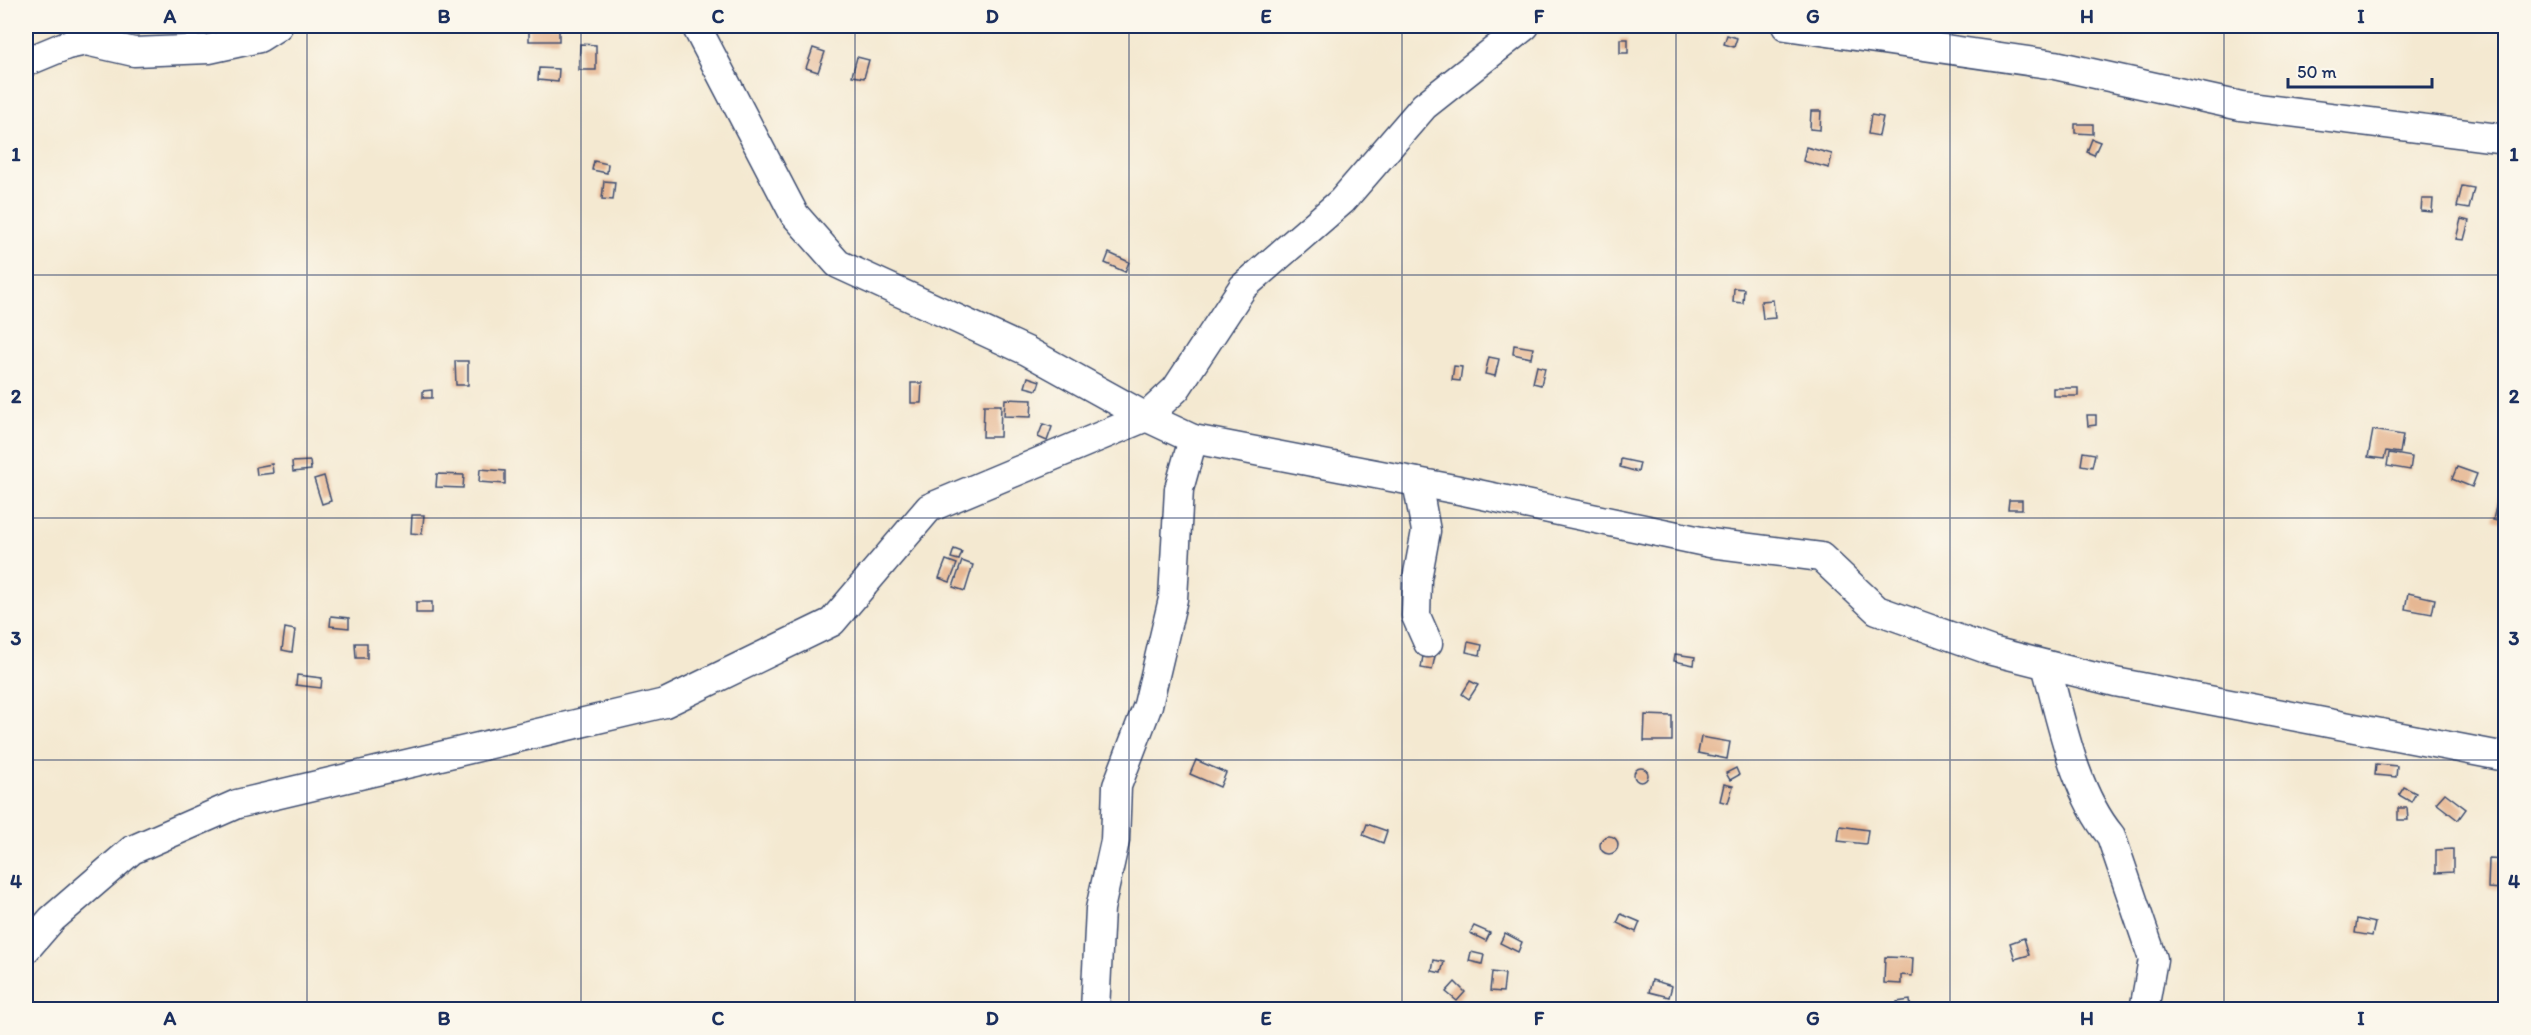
<svg xmlns="http://www.w3.org/2000/svg" width="2531" height="1035" font-family="Itim,sans-serif">
  <style>
    .building { fill: #e6b793 }
    .lines { fill: none; stroke-linecap: round; stroke-linejoin: round }
    .minor-casing { stroke: #3c4b6f; stroke-width: 31 }
    .minor { stroke: #fff; stroke-width: 28 }
    .grid { fill: none; stroke: #1b2f5e; stroke-width: 1.5; stroke-opacity: 0.55 }
    .neatline { fill: none; stroke: #1b2f5e; stroke-width: 2 }
    .grid-label { font-size: 20px; text-anchor: middle; font-weight: bold; fill: #1b2f5e }
  </style>
  <rect width="100%" height="100%" fill="#fbf7ec"/>
  <filter id="ink" filterUnits="userSpaceOnUse"><feTurbulence type="fractalNoise" baseFrequency=".0167" numOctaves="2"/><feDisplacementMap in="SourceGraphic" scale="12" xChannelSelector="R" yChannelSelector="G"/><feConvolveMatrix kernelMatrix="1 2 1 2 8 2 1 2 1" color-interpolation-filters="sRGB"/></filter>
  <filter id="wash" filterUnits="userSpaceOnUse"><feTurbulence type="fractalNoise" baseFrequency=".008" numOctaves="4" result="noise"/><feDisplacementMap in="SourceGraphic" scale="24" xChannelSelector="R" yChannelSelector="G"/><feGaussianBlur stdDeviation="1.35" result="paint"/><feColorMatrix in="noise" values="0 0 0 0 0 0 0 0 0 0 0 0 0 0 0 0 0 1.4 0 .05"/><feComposite in="paint" operator="in"/></filter>
  <g filter="url(#wash)">
    <rect width="100%" height="100%" fill="#f4e9d1"/>
    <g id="blocks">
      <g class="building">
        <rect x="529" y="26" width="30" height="15"/>
        <path d="M1727,35L1737,38L1734,47L1724,44Z"/>
        <rect x="1620" y="39" width="8" height="14"/>
        <path d="M580,44L596,45V70H579Z"/>
        <path d="M813,48L825,52L818,72L806,68Z"/>
        <path d="M857,57L869,60L864,78L852,76Z"/>
        <path d="M539,68L559,69L558,82L538,80Z"/>
        <path d="M1811,111H1821L1820,130L1810,129Z"/>
        <path d="M1871,115L1883,117L1879,136L1868,134Z"/>
        <path d="M2075,124H2093V134L2075,133Z"/>
        <path d="M2092,139L2100,142L2094,155L2087,152Z"/>
        <path d="M1806,147L1832,154L1829,168L1803,161Z"/>
        <path d="M594,161L608,164L607,173L592,170Z"/>
        <path d="M604,181L615,182L613,200L602,199Z"/>
        <path d="M2462,186L2474,188L2469,209L2457,207Z"/>
        <path d="M2422,199H2433L2432,212L2421,211Z"/>
        <path d="M2461,219L2469,221L2464,240L2456,239Z"/>
        <path d="M1109,253L1129,262L1125,272L1105,263Z"/>
        <path d="M1734,288L1744,289L1743,303L1733,302Z"/>
        <path d="M1773,300L1775,318L1763,319L1761,301Z"/>
        <path d="M1514,345L1533,348L1531,358L1513,354Z"/>
        <path d="M1489,357L1499,359L1495,376L1485,374Z"/>
        <path d="M455,361H468V385H456Z"/>
        <path d="M1454,366L1462,367L1460,381L1452,380Z"/>
        <path d="M1537,366L1545,368L1541,385L1533,383Z"/>
        <path d="M1028,377L1040,381L1037,390L1025,387Z"/>
        <path d="M911,383H922L921,403H911Z"/>
        <rect x="2053" y="388" width="25" height="8"/>
        <path d="M432,390V398H423V391Z"/>
        <path d="M1005,399L1032,400L1031,417L1004,416Z"/>
        <path d="M984,405H1001L1000,437H983Z"/>
        <path d="M2087,415H2096V425L2088,426Z"/>
        <path d="M1043,424L1052,427L1047,441L1038,437Z"/>
        <path d="M2373,430L2403,435L2400,453L2386,451L2384,459L2368,457Z"/>
        <path d="M2083,452L2095,454L2092,467L2081,465Z"/>
        <path d="M2389,453L2412,457L2410,470L2387,466Z"/>
        <path d="M1621,459L1640,463L1638,472L1620,467Z"/>
        <path d="M310,461L311,470L293,472L292,462Z"/>
        <path d="M272,464L273,473L257,475L256,467Z"/>
        <path d="M2457,467L2477,474L2472,487L2452,479Z"/>
        <path d="M480,469L505,471V484L479,482Z"/>
        <path d="M437,474L464,475L463,488L436,487Z"/>
        <path d="M324,476L331,501L322,504L314,479Z"/>
        <path d="M2498,498L2506,499V523L2493,520Z"/>
        <path d="M2009,500H2022V509H2008Z"/>
        <path d="M412,515H424L422,534L411,533Z"/>
        <path d="M954,549L962,552L959,560L951,558Z"/>
        <path d="M946,560L957,564L950,582L939,578Z"/>
        <path d="M962,561L973,565L965,591L953,587Z"/>
        <path d="M2408,593L2435,599L2432,614L2405,609Z"/>
        <rect x="416" y="602" width="16" height="11"/>
        <path d="M331,616L349,618V628L330,626Z"/>
        <path d="M285,628L295,630L292,652L282,650Z"/>
        <path d="M1468,642L1482,645L1480,655L1466,652Z"/>
        <path d="M355,643H367V658H356Z"/>
        <path d="M1424,650L1436,652L1432,670L1421,668Z"/>
        <path d="M1675,654L1695,657L1694,665L1674,661Z"/>
        <path d="M297,675L322,678L321,688L296,685Z"/>
        <path d="M1470,681L1478,685L1469,699L1462,694Z"/>
        <path d="M1645,715L1672,716V741H1644Z"/>
        <path d="M1701,737L1730,742L1727,759L1698,753Z"/>
        <path d="M1196,760L1226,773L1220,787L1190,774Z"/>
        <path d="M2376,764L2397,766L2396,777L2375,775Z"/>
        <circle cx="1641" cy="775" r="7"/>
        <path d="M1736,768L1739,775L1730,780L1726,773Z"/>
        <path d="M1724,784L1733,786L1728,803L1720,801Z"/>
        <path d="M2404,787L2416,793L2411,802L2399,795Z"/>
        <path d="M2445,793L2466,809L2458,820L2436,803Z"/>
        <path d="M2398,808H2407L2408,820H2398Z"/>
        <path d="M1367,824L1387,831L1383,843L1363,835Z"/>
        <path d="M1840,826L1868,830L1866,844L1838,841Z"/>
        <circle cx="1609" cy="845" r="9"/>
        <path d="M2453,849V872L2436,873V850Z"/>
        <path d="M2489,859L2504,860L2503,889L2488,888Z"/>
        <path d="M1621,914L1640,922L1636,932L1617,923Z"/>
        <path d="M2357,919L2375,923L2372,936L2355,933Z"/>
        <path d="M1474,926L1490,933L1486,941L1470,933Z"/>
        <path d="M1505,933L1522,942L1518,952L1500,943Z"/>
        <path d="M2024,938L2029,955L2015,959L2010,943Z"/>
        <path d="M1471,952L1484,955L1482,964L1469,961Z"/>
        <path d="M1885,957L1913,958L1912,976L1901,975V984L1884,983Z"/>
        <path d="M1434,960L1444,962L1441,973L1432,971Z"/>
        <path d="M1492,972L1505,974L1503,992L1490,991Z"/>
        <path d="M1652,980L1672,986L1669,997L1649,992Z"/>
        <path d="M1455,982L1465,992L1457,1001L1446,992Z"/>
        <path d="M1910,1000L1911,1010H1898L1897,1002Z"/>
      </g>
    </g>
  </g>
  <g filter="url(#ink)">
    <use href="#blocks" fill-opacity="0" stroke="#3c4b6f" stroke-width="1.5"/>
    <g class="lines">
      <defs>
        <g id="minor">
          <path d="M696,26L794,214L838,264L1027,351L1146,417L1193,439L1179,489L1173,599L1148,705L1117,786L1115,841L1100,909L1095,1010"/>
          <path d="M1786,26L2055,65L2241,106L2506,139"/>
          <path d="M26,62L67,45L86,41L134,52L209,49L259,38L278,26"/>
          <path d="M1193,439L1459,490L1710,543L1821,557L1877,610L1992,651L2115,682L2506,757"/>
          <path d="M1417,482L1426,531L1417,579L1416,616L1428,643"/>
          <path d="M2046,665C2061,720 2074,791 2111,836L2153,959L2144,1010"/>
          <path d="M26,949L52,919L132,850L237,804L665,703L832,622L929,508L1146,417L1176,389L1243,287L1342,201L1424,106L1525,26"/>
        </g>
      </defs>
      <use href="#minor" class="minor-casing"/>
      <use href="#minor" class="minor"/>
    </g>
  </g>
  <path class="grid" d="M307,26V1010M581,26V1010M855,26V1010M1129,26V1010M1402,26V1010M1676,26V1010M1950,26V1010M2224,26V1010M26,275H2506M26,518H2506M26,760H2506"/>
  <rect width="2531" height="1035" fill="none" stroke="#fbf7ec" stroke-width="66"/>
  <path d="M2288 78v9h144v-9" fill="none" stroke="#1b2f5e" stroke-width="3"/>
  <text x="2297" y="78" font-size="18" fill="#1b2f5e" stroke="#fbf7ec" stroke-width="4.5" paint-order="stroke">50 m</text>
  <rect x="33" y="33" width="2465" height="969" class="neatline"/>
  <g class="grid-label">
    <text x="170" y="23">A</text>
    <text x="444" y="23">B</text>
    <text x="718" y="23">C</text>
    <text x="992" y="23">D</text>
    <text x="1266" y="23">E</text>
    <text x="1539" y="23">F</text>
    <text x="1813" y="23">G</text>
    <text x="2087" y="23">H</text>
    <text x="2361" y="23">I</text>
    <text x="16" y="161">1</text>
    <text x="2514" y="161">1</text>
    <text x="16" y="403">2</text>
    <text x="2514" y="403">2</text>
    <text x="16" y="645">3</text>
    <text x="2514" y="645">3</text>
    <text x="16" y="888">4</text>
    <text x="2514" y="888">4</text>
    <text x="170" y="1025">A</text>
    <text x="444" y="1025">B</text>
    <text x="718" y="1025">C</text>
    <text x="992" y="1025">D</text>
    <text x="1266" y="1025">E</text>
    <text x="1539" y="1025">F</text>
    <text x="1813" y="1025">G</text>
    <text x="2087" y="1025">H</text>
    <text x="2361" y="1025">I</text>
  </g>
</svg>
